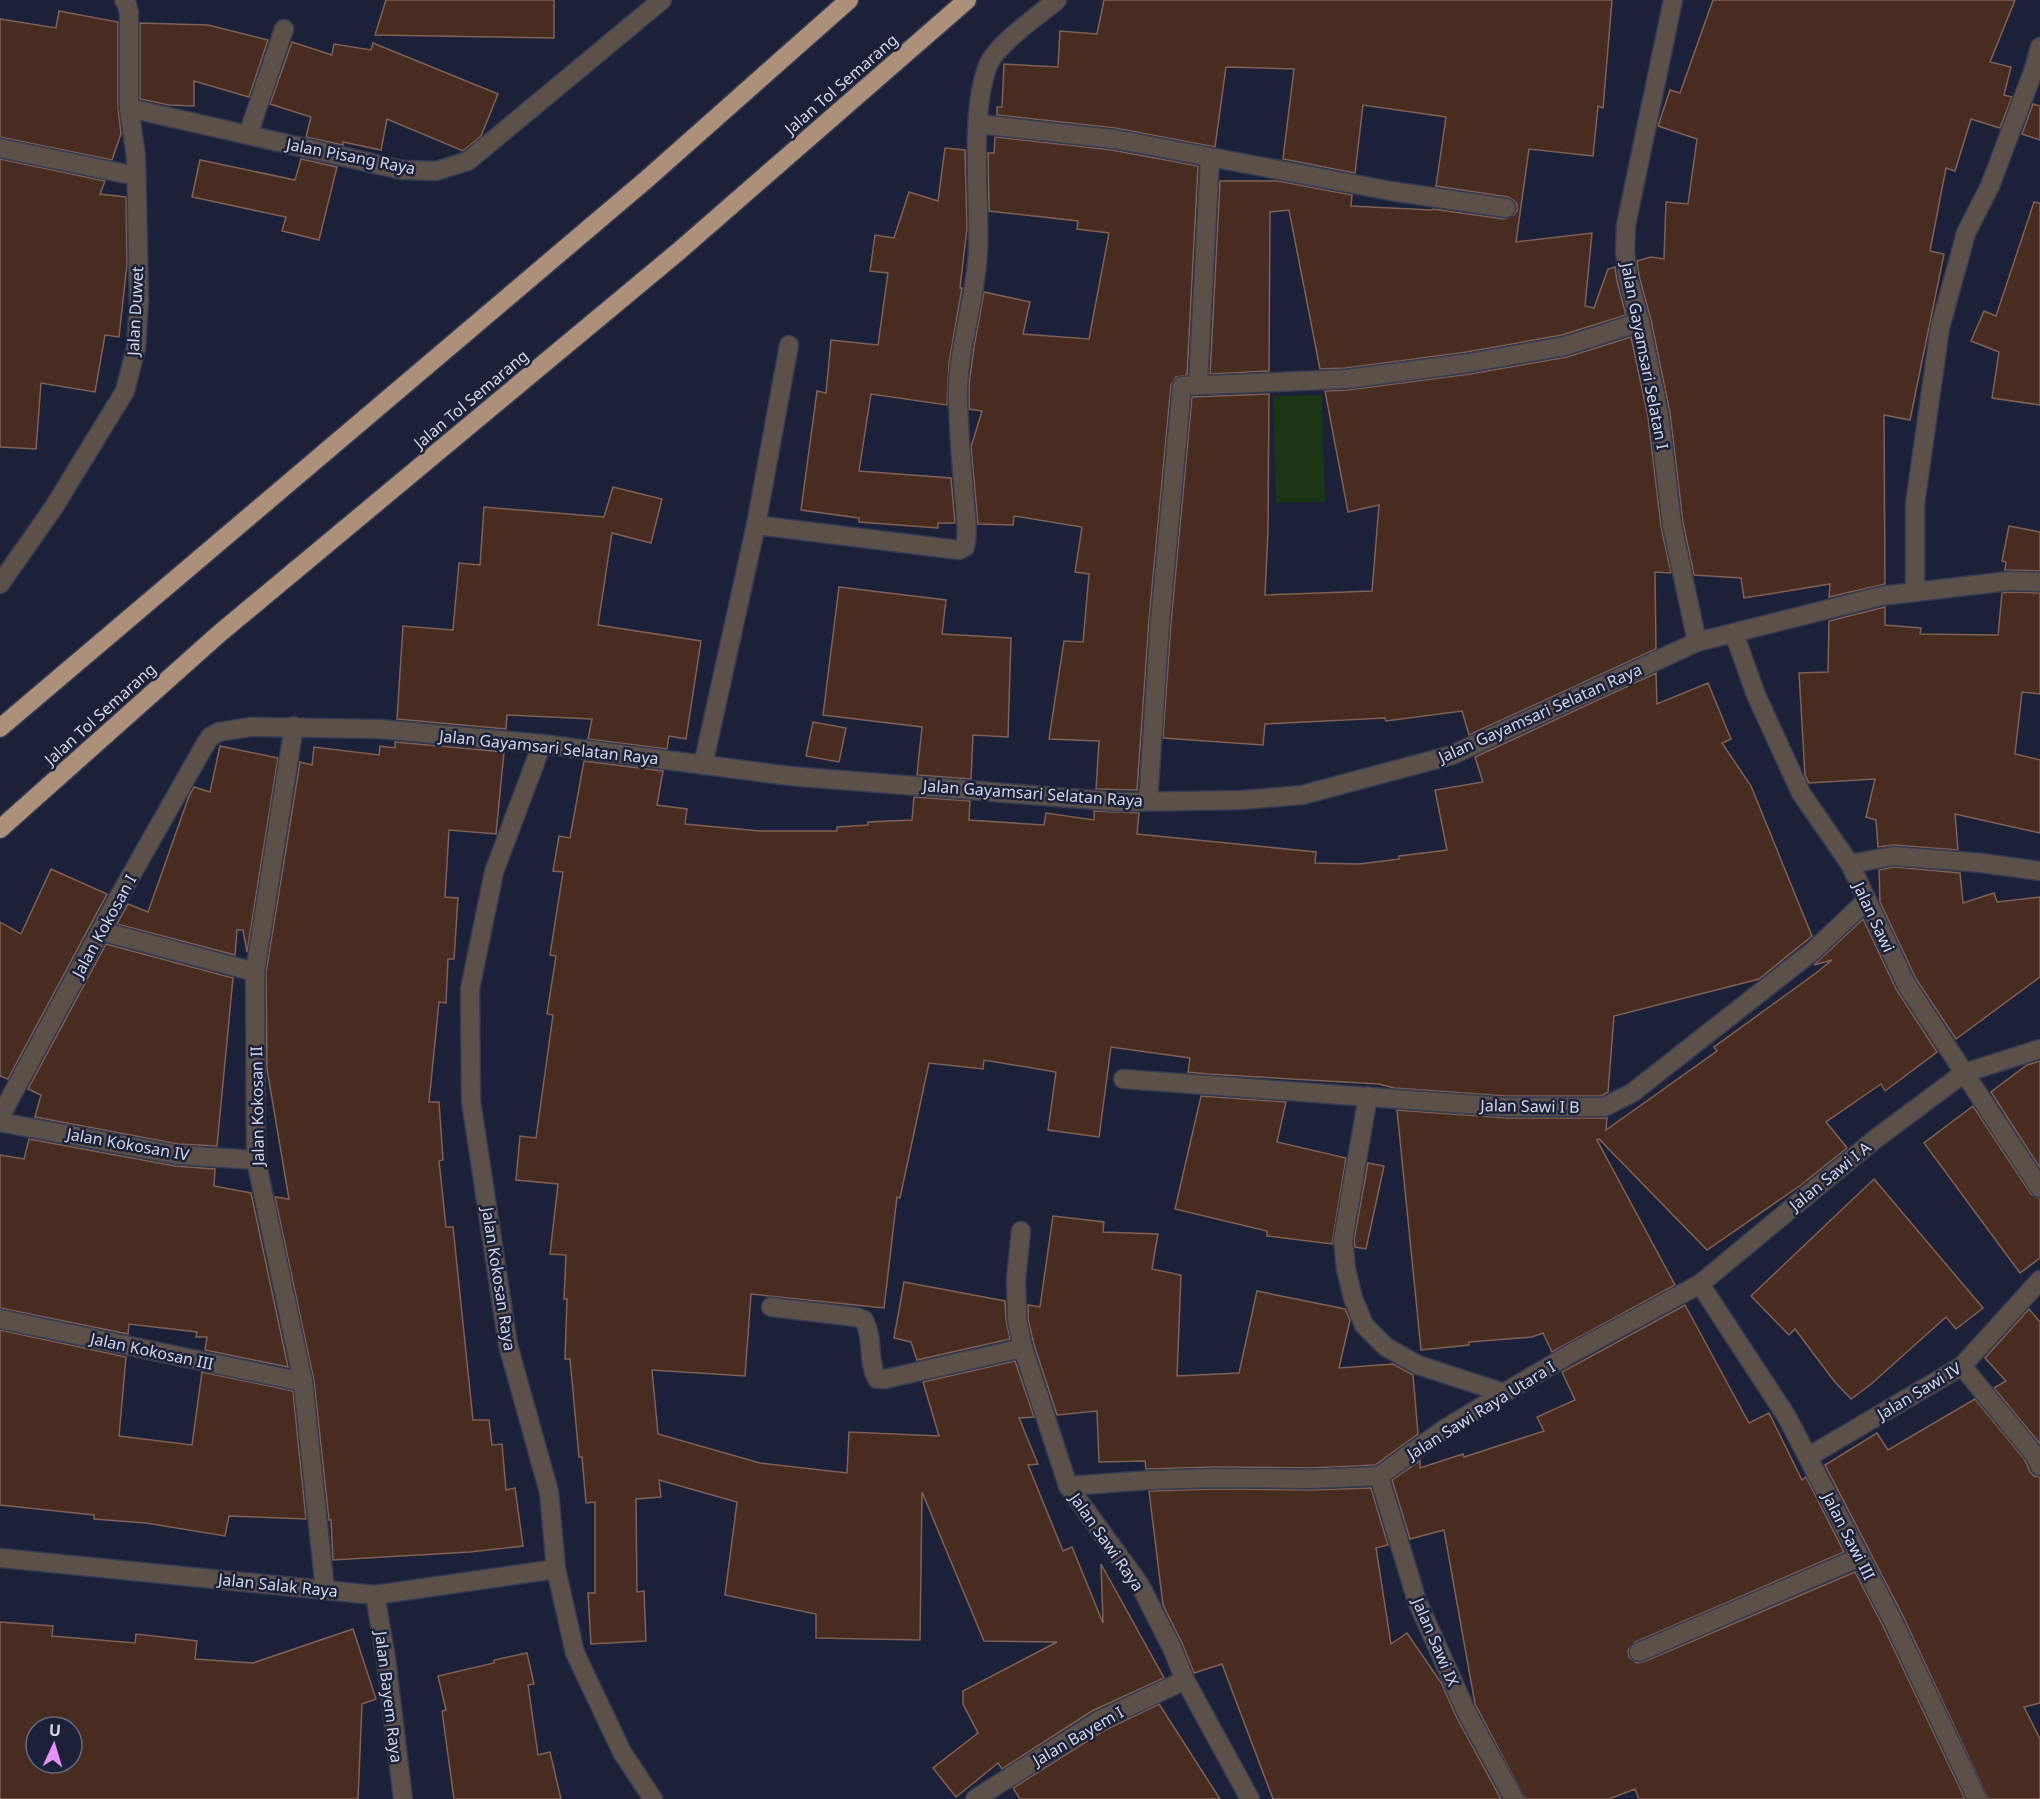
<svg xmlns="http://www.w3.org/2000/svg" width="2040" height="1799" font-family="'Noto Sans',sans-serif">
  <style>
    .green { fill: #1a3615 }
    .building { fill: #482c20; stroke: #816154; stroke-width: 1.5; fill-rule: evenodd }
    .lines { fill: none; stroke-linecap: round; stroke-linejoin: round }
    .minor-casing { stroke: #343b52; stroke-width: 21 }
    .highway-casing { stroke: #343b52; stroke-width: 21 }
    .minor { stroke: #5c5148; stroke-width: 18 }
    .highway { stroke: #ad907a; stroke-width: 18 }
    .labels { text-anchor: middle; stroke-width: 5; stroke-linejoin: round; paint-order: stroke }
    .street-label { font-size: 16px; fill: #d3d8e9; stroke: #1a2139 }
  </style>
  <rect width="100%" height="100%" fill="#1a2139"/>
  <path class="green" d="M1322,395L1325,502H1276L1273,396Z"/>
  <g class="building">
    <path d="M386,0H554V38L375,35Z"/>
    <path d="M1104,0H1612L1603,108L1598,106L1593,156L1529,149L1516,242L1592,233L1585,306L1594,308L1608,269L1615,267L1617,281L1626,315L1562,335L1467,352L1346,368L1320,369L1289,210L1270,212L1269,371L1210,374L1220,181H1278L1352,195L1351,206L1432,210L1433,209L1504,219L1514,215L1517,210V204L1513,200L1508,197L1436,186L1446,117L1363,105L1355,173L1283,159L1294,69L1226,67L1215,147L1115,128L997,115V107H1002L1004,64L1058,67L1060,31L1097,34Z"/>
    <path d="M1713,0H2015L1990,62L2011,67L2004,95L2012,97L2000,128L1971,119L1955,171L1946,168L1930,251L1944,254L1910,420L1884,415L1885,584L1829,597L1830,584L1744,598L1741,578L1694,575L1683,523L1670,413L1651,320L1639,276L1637,261L1651,257L1664,259L1666,202L1688,204L1697,139L1658,126L1670,90L1680,93Z"/>
    <path d="M59,11L118,22V108L121,134L112,160L0,137V19L56,28Z"/>
    <path d="M140,23L208,25L268,40L249,97L194,81V106L169,105L140,99Z"/>
    <path d="M292,42L332,55L334,44L371,50L373,43L498,94L481,136L463,151L387,119L381,150L343,142V145L306,137L311,117L270,104Z"/>
    <path d="M2033,104L2040,106V140L2022,134Z"/>
    <path d="M995,137L1112,150L1198,166L1187,375L1176,377L1171,385L1149,620L1137,790L1096,789L1099,741L1049,739L1064,641L1083,642L1089,574L1075,572L1082,527L1014,516L1013,525L978,524L971,447L982,411L969,409V384L974,347L984,292L1030,302L1023,334L1089,339L1109,233L1077,229L1078,221L989,211L988,153H994Z"/>
    <path d="M945,148L965,150L967,228L960,288H962L949,363L947,405L871,394L859,471L951,478L955,523H938V528L859,522V518L801,510L817,391L826,393L831,340L878,345L888,273L870,271L875,235L894,238L909,192L938,201Z"/>
    <path d="M0,159L105,181L100,194L126,197L127,264L119,337L105,335L95,392L41,383L36,449L0,447Z"/>
    <path d="M301,159L337,167L319,240L282,231L286,217L192,197L200,160L295,180Z"/>
    <path d="M2034,202L2040,203V405L1992,398L1999,352L1971,341L1984,311L1996,316Z"/>
    <path d="M1631,337L1648,417L1661,526L1671,573L1655,572L1656,649L1469,735L1462,711L1386,721L1385,718L1265,724L1263,745L1163,738L1171,622L1192,397L1269,394L1268,530L1265,595L1372,591L1379,505L1348,512L1325,391L1348,390L1470,374L1567,357Z"/>
    <path d="M613,487L662,499L651,543L612,533L598,625L701,641L686,739L669,736L667,749L588,739L592,719L507,715L506,729L397,719L403,626L453,630L459,563L480,565L484,507L604,517Z"/>
    <path d="M2009,526L2040,532V571L2005,570L2006,562L2002,561Z"/>
    <path d="M839,587L946,600L942,634L1011,638L1008,737L973,735L971,779L917,775L922,727L823,715Z"/>
    <path d="M2009,592L2040,593V694L2022,692L2015,754L2040,760V833L1955,814L1958,850L1894,845L1878,847L1876,820L1866,817L1875,779L1809,783L1805,775L1799,673L1828,672L1829,621L1885,607V625L1921,628L1920,634L1998,635L2002,593Z"/>
    <path d="M1656,673L1657,704L1708,683L1731,739L1722,743L1751,786L1812,936L1759,979L1614,1016L1608,1092L1601,1096H1506L1394,1088L1379,1084L1207,1074L1188,1072L1190,1058L1111,1047L1099,1137L1048,1130L1056,1072L984,1060L983,1069L929,1063L900,1198L897,1197L884,1308L751,1294L745,1376L652,1370L658,1434L760,1463L847,1473L849,1432L939,1436L923,1382L1015,1361L1034,1417L1019,1418L1038,1464L1028,1465L1063,1551L1072,1547L1103,1623L1101,1564L1164,1678L1092,1711L1002,1769L998,1763L956,1797L933,1768L978,1733L963,1704V1691L1057,1642L984,1641L922,1492L920,1640L816,1638V1614L725,1595L737,1502L659,1480L661,1497L636,1499L637,1592L644,1591L646,1641L591,1644L588,1593H595V1502L586,1503L582,1457H579L570,1359H565L567,1299H564L566,1255L550,1254L558,1184L516,1180L520,1136L536,1138L553,1015L547,1014L556,956L550,955L563,872L553,871L559,836L570,838L584,761L663,771L657,805L687,809L685,824L760,831H837V827L868,825V822L912,820L914,797L970,801L969,820L1044,825L1046,813L1094,820V811L1139,813L1137,834L1316,852L1315,863L1359,864L1399,859V856L1447,850L1435,790L1483,782L1475,757Z"/>
    <path d="M813,722L846,728L839,762L806,756Z"/>
    <path d="M395,742L504,752L496,834L449,830L445,897L458,898L454,959H448L446,1003L439,1002L429,1102H439L443,1160L439,1161L446,1227H453L473,1420H489L492,1445L502,1444L506,1490L515,1488L523,1546L470,1552L333,1560L331,1520H329L314,1381L275,1197L289,1199L267,1069L266,973L300,762L312,765L314,747L379,755L380,746L395,748Z"/>
    <path d="M220,746L278,758L247,952L243,930H237L235,955L117,924L128,904L148,912L189,796L194,787L210,792Z"/>
    <path d="M1894,867L1960,873L1963,903L1994,893L1997,902L2040,897V977L1956,1039L1916,979L1880,902L1879,870Z"/>
    <path d="M51,869L107,894L8,1079L0,1076V922L21,934Z"/>
    <path d="M1863,919L1896,989L1937,1052L1885,1091L1881,1084L1826,1122L1847,1148L1801,1185L1707,1250L1599,1139L1597,1140L1675,1285L1552,1352L1543,1333L1532,1337L1469,1342V1345L1421,1350L1397,1110L1506,1118H1607L1606,1130L1717,1051L1714,1047L1816,973L1832,960L1814,965Z"/>
    <path d="M106,944L233,978L217,1146L178,1144L35,1117L41,1095L28,1089Z"/>
    <path d="M2040,1061V1168L1991,1092L2027,1065Z"/>
    <path d="M1201,1096L1286,1102L1277,1142L1346,1158L1332,1244L1267,1236V1231L1175,1209Z"/>
    <path d="M1973,1106L2031,1194L2040,1199V1258L2020,1273L1924,1143Z"/>
    <path d="M29,1139L175,1166L215,1169L214,1186L251,1193L288,1367L205,1350L207,1337H196L197,1332L129,1324L128,1334L0,1308V1155L24,1159Z"/>
    <path d="M1368,1163L1384,1166L1366,1249L1355,1247L1354,1240Z"/>
    <path d="M1874,1179L1983,1308L1956,1329L1946,1317L1870,1385L1851,1399L1834,1381L1795,1329L1789,1335L1751,1296Z"/>
    <path d="M1053,1216L1104,1222L1103,1232L1158,1234L1152,1269L1181,1275L1177,1376L1239,1373L1257,1291L1345,1309L1350,1320L1339,1368L1393,1364L1413,1375L1418,1434L1375,1465L1311,1468L1216,1467L1146,1469L1145,1461L1099,1462L1097,1411L1057,1415L1034,1345L1028,1319V1305L1040,1307Z"/>
    <path d="M904,1282L1005,1301L1006,1320L1010,1339L917,1360L911,1342L894,1338Z"/>
    <path d="M1685,1305L1749,1423L1769,1413L1802,1480L1806,1477L1844,1552L1635,1642L1628,1650L1629,1657L1637,1663L1643,1662L1855,1572L1883,1626L1965,1799H1639L1635,1789L1609,1799H1525L1475,1704L1444,1530L1410,1539L1392,1480L1420,1461V1468L1463,1454L1464,1457L1544,1431L1537,1417L1575,1400L1562,1372Z"/>
    <path d="M2029,1309L2040,1322V1444L1994,1388L2006,1381L1985,1358Z"/>
    <path d="M0,1330L126,1357L119,1436L192,1445L202,1372L293,1391L306,1519L229,1516L225,1536L146,1523L94,1519V1515L0,1505Z"/>
    <path d="M1975,1399L2025,1460L2030,1472L2034,1476L2040,1477V1703L2024,1707L2040,1739V1799H1988L1903,1616L1825,1465L1877,1433L1888,1450Z"/>
    <path d="M1371,1488L1388,1545L1376,1548L1391,1644L1407,1633L1442,1684L1456,1716L1501,1799H1273L1222,1664L1194,1673L1182,1643L1163,1605L1149,1491L1216,1489L1311,1490Z"/>
    <path d="M0,1622L53,1626L52,1636L135,1643L136,1634L197,1641L195,1659L253,1663L353,1629L376,1699L362,1704L358,1799H0ZM36,1727H72V1763H36Z"/>
    <path d="M527,1653L534,1684L528,1685L538,1755L550,1752L561,1799H454L442,1711L446,1710L438,1676L494,1663V1660Z"/>
    <path d="M1159,1704L1220,1799H1020L1013,1788L1103,1731Z"/>
  </g>
  <g class="lines">
    <defs>
      <g id="minor">
        <path d="M1673,0L1626,225L1625,251L1628,278L1640,322L1659,415L1672,525L1697,642"/>
        <path d="M129,108L402,170L436,171L468,161L662,0"/>
        <path d="M978,124L1114,139L1391,191L1506,208"/>
        <path d="M248,135L284,29"/>
        <path d="M0,148L136,176"/>
        <path d="M1198,384L1210,157"/>
        <path d="M756,525L959,550L965,547C969,530 965,511 964,493C961,463 959,433 958,403C956,351 976,302 978,250C980,195 969,116 988,65C997,44 1039,15 1057,0"/>
        <path d="M0,584L54,507L125,391L136,348L139,300L136,157L129,108V13L127,5L124,0"/>
        <path d="M1915,592V504L1940,328L1966,233L1990,186L2033,72L2040,47"/>
        <path d="M1734,633L1756,695L1801,793L1850,864L1906,984L2040,1188"/>
        <path d="M294,726L255,972L256,1160L303,1382L325,1590"/>
        <path d="M542,744L494,872L470,989L471,1101L508,1345L549,1492L556,1569L575,1653L622,1752L653,1799"/>
        <path d="M703,765L756,525L789,345"/>
        <path d="M1148,801L1160,621L1182,386L1347,379L1469,363L1565,346L1640,322"/>
        <path d="M1850,864L1893,856L1982,863L2040,871"/>
        <path d="M101,931L255,972"/>
        <path d="M1123,1079L1506,1107H1604L1632,1093L1813,951L1866,901"/>
        <path d="M1368,1096L1343,1240L1346,1269L1353,1298L1364,1325L1386,1347L1418,1365L1504,1393"/>
        <path d="M0,1117L117,900L206,743L210,737L219,732L250,727L380,729L542,744L790,776L1121,802L1242,800L1302,795L1452,755L1697,642L1881,596L2009,581L2040,582"/>
        <path d="M0,1122L177,1155L256,1160"/>
        <path d="M1021,1231L1016,1279L1017,1320L1023,1348L1068,1486L1140,1585L1172,1648L1185,1680L1250,1799"/>
        <path d="M1700,1284L1787,1417L1893,1621L1977,1799"/>
        <path d="M771,1307L856,1317L864,1320C874,1338 867,1361 877,1379H885L1023,1348"/>
        <path d="M0,1319L303,1382"/>
        <path d="M1962,1366L2034,1454L2040,1466"/>
        <path d="M1808,1457L1962,1366L2040,1280"/>
        <path d="M1379,1476L1417,1601L1466,1711L1514,1799"/>
        <path d="M1068,1486L1151,1480L1216,1478L1311,1479L1379,1476L1443,1430L1504,1393L1570,1354L1700,1284L1874,1140L1964,1073L2040,1049"/>
        <path d="M0,1558L375,1595L556,1569"/>
        <path d="M375,1595L386,1659L403,1799"/>
        <path d="M1639,1652L1860,1557"/>
        <path d="M975,1799L1098,1721L1185,1680"/>
      </g>
      <g id="highway">
        <path d="M0,728L647,179L849,0"/>
        <path d="M0,829L220,633L679,251L967,0"/>
      </g>
    </defs>
    <use href="#minor" class="minor-casing"/>
    <use href="#highway" class="highway-casing"/>
    <use href="#minor" class="minor"/>
    <use href="#highway" class="highway"/>
  </g>
  <g class="labels">
    <g class="street-label">
      <text transform="translate(841 84) rotate(-41)" y="6">Jalan Tol Semarang</text>
      <text transform="translate(351 156) rotate(11)" y="6">Jalan Pisang Raya</text>
      <text transform="translate(135 311) rotate(-87)" y="6">Jalan Duwet</text>
      <text transform="translate(1645 356) rotate(79)" y="6">Jalan Gayamsari Selatan I</text>
      <text transform="translate(471 399) rotate(-40)" y="6">Jalan Tol Semarang</text>
      <text transform="translate(1540 713) rotate(-24)" y="6">Jalan Gayamsari Selatan Raya</text>
      <text transform="translate(100 714) rotate(-42)" y="6">Jalan Tol Semarang</text>
      <text transform="translate(549 747) rotate(6)" y="6">Jalan Gayamsari Selatan Raya</text>
      <text transform="translate(1033 793) rotate(4)" y="6">Jalan Gayamsari Selatan Raya</text>
      <text transform="translate(1874 917) rotate(65)" y="6">Jalan Sawi</text>
      <text transform="translate(104 926) rotate(-61)" y="6">Jalan Kokosan I</text>
      <text transform="translate(257 1106) rotate(-91)" y="6">Jalan Kokosan II</text>
      <text transform="translate(1530 1106) rotate(1)" y="6">Jalan Sawi I B</text>
      <text transform="translate(128 1144) rotate(10)" y="6">Jalan Kokosan IV</text>
      <text transform="translate(1830 1176) rotate(-39)" y="6">Jalan Sawi I A</text>
      <text transform="translate(499 1279) rotate(81)" y="6">Jalan Kokosan Raya</text>
      <text transform="translate(152 1351) rotate(12)" y="6">Jalan Kokosan III</text>
      <text transform="translate(1919 1391) rotate(-31)" y="6">Jalan Sawi IV</text>
      <text transform="translate(1481 1410) rotate(-32)" y="6">Jalan Sawi Raya Utara I</text>
      <text transform="translate(1849 1536) rotate(63)" y="6">Jalan Sawi III</text>
      <text transform="translate(1107 1542) rotate(55)" y="6">Jalan Sawi Raya</text>
      <text transform="translate(278 1585) rotate(6)" y="6">Jalan Salak Raya</text>
      <text transform="translate(1436 1642) rotate(67)" y="6">Jalan Sawi IX</text>
      <text transform="translate(389 1697) rotate(83)" y="6">Jalan Bayem Raya</text>
      <text transform="translate(1078 1736) rotate(-30)" y="6">Jalan Bayem I</text>
    </g>
  </g>
  <g transform="translate(54 1745) rotate(4)"><circle r="28" fill="#1a2139" stroke="#646a7f" stroke-width="1.5"/>
  <path d="M0-4.5L10 22L0 15L-10 22Z" fill="#e88eff"/>
  <text y="-9" font-size="16" font-weight="bold" text-anchor="middle" fill="#d3d8e9">U</text>
  </g>
</svg>
